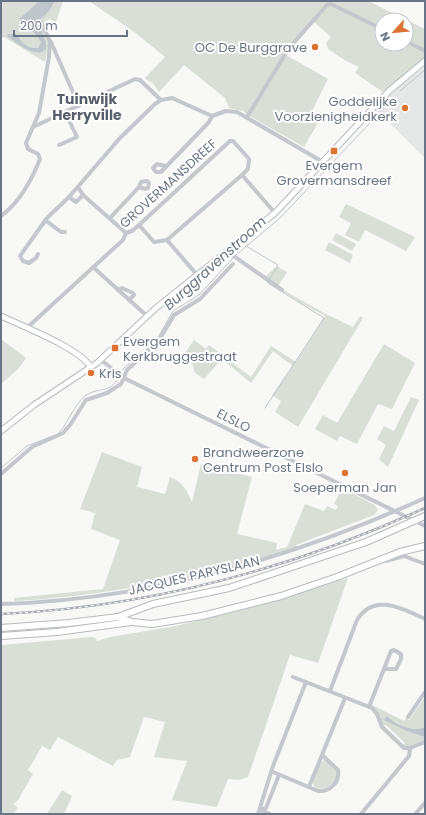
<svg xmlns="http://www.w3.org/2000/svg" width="426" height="815" font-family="Poppins,sans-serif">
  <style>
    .built { fill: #e6e7e7 }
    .green { fill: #d9dfd7; fill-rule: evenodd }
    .water { fill: #bec6cc }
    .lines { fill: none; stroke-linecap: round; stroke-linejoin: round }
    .stream { stroke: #bec6cc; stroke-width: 1 }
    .major-casing { stroke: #b7bbbf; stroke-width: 7 }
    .highway-casing { stroke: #b7babd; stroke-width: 8 }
    .minor { stroke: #c4c7cb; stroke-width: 4 }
    .major { stroke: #fff; stroke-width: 5 }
    .highway { stroke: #fff; stroke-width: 6 }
    .rail-casing { stroke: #a7abb2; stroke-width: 2.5 }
    .rail { stroke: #fff; stroke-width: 1; stroke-dasharray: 3; stroke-linecap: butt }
    .poi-dot { fill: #dc7332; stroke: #fff; stroke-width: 1.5 }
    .labels { text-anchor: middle; stroke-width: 4; stroke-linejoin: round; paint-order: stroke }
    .poi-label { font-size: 13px; fill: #697586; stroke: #fff; text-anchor: start }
    .street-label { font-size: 13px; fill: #697586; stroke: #fff }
    .neighbourhood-label { font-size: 14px; font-weight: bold; fill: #565f6b; stroke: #fff }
    .water-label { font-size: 14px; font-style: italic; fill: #657581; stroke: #fff }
  </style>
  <rect width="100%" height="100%" fill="#f8f8f6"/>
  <path class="built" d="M423,68L425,71V158L376,110L396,89Z"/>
  <g class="green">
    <path d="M1,1H39L25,13L22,24C39,21 48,16 55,1H63L56,22L49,19L43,23L49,42L45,62L4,37L1,38ZM40,27L46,42L34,52L8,34H16C22,42 27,49 38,48L41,42L33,31Z"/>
    <path d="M89,1H368L425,29V58L383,92L355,73L359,67C347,62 338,56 328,49L326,43L331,37L314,22L286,55L328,79L312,111L322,116L304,147L251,117L243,111L229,108L225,98L184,65L159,92L152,82H150L145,78L165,57L137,34ZM382,20H406V44H382Z"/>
    <path d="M346,204L415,237L406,251L365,230L359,242L345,235L351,223L339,217Z"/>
    <path d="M336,233L356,244L352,251L332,240Z"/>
    <path d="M329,242L353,255L350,263L325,250Z"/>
    <path d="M277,266L287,272L278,286L265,277Z"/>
    <path d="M264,279L324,313L353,327L360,316L363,318L298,427L275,412L281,401L272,395L293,366L273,351L251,383L222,359L204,379L195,373L192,363L182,357L194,340L206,349L209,345L251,377L271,346L296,362L325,316L299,302Z"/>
    <path d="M1,339L26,358L18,369L1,384Z"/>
    <path d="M384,344L415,363L392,409L378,404L357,444L340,436L337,441L315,429L323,415L337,423Z"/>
    <path d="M411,397L419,400L388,467L379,459L386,445L377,439L384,426L394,431Z"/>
    <path d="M102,452L142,467L137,487L165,494L170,477C183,482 187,491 192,502L201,464L252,477L237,534L277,543L276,550L287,547L305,504L324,511L327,506L336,510L338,506L334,504L339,494L330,487L332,483L375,505L378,510L374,515L296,545L297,547L225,569L182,579L180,576L175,577L176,580C122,590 69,598 15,601L14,598L103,589L120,540L91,529L95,513L80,509Z"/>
    <path d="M348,578L318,663L290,655L248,777L239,780L228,779L217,807L172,800L187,761L154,757L165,722L144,717L130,757L117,760L113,766L58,737L50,750L42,746L28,770L33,774L18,800L13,804L18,808L13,814H1V645L92,637L96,638L97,641L110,637L176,626L235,612Z"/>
    <path d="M425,697V741C417,742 411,749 403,745L405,743L386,725L383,726L372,705L404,721L406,718L409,720Z"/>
    <path d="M325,760L336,769L337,777C331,786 326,790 315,788L313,783L320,763Z"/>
    <path d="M62,790L72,796L64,814H47Z"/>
  </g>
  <g class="water">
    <path d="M39,1H55C48,16 38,24 20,24V18Z"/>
    <path d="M35,27H40L46,42V49C36,60 16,42 7,36L8,34H16C22,42 27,49 38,48L41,42L32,30Z"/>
    <path d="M387,716C395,725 414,733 425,727V737L407,731L384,720Z"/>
  </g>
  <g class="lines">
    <g class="stream">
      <path d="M400,91L425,70"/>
      <path d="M246,246L278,265L269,280"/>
      <path d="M236,255L281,217L386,106"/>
      <path d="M120,373L123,369L149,347L160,334L173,311L199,295L234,257"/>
      <path d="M265,408L324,318L268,283"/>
      <path d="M59,433C69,422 76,399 90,393C105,387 110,393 119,376"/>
      <path d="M1,468L27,446L50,437"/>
    </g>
    <defs>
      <g id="major">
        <path d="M1,316C24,327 77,347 91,367"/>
        <path d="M1,431L34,405L97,363L156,308L275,213L389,91L425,61"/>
      </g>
      <g id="highway">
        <path d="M118,617L132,622L152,624L202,616L281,596L337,577L400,552L425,546"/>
        <path d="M1,628L69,623L118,617L153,604L229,588L292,567L366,542L425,516"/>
        <path d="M1,636L57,632L131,622"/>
      </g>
    </defs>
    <use href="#major" class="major-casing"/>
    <use href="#highway" class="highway-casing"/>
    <g class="minor">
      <path d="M406,41L425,51"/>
      <path d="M51,42L79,106"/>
      <path d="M247,117L289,48L327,5L331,4L382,29"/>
      <path d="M33,127L135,79L140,80L161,100"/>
      <path d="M59,145L77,137L65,112"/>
      <path d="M165,166L157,164L153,168L156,172H161L209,122L212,116"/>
      <path d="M78,187L83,195L126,233"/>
      <path d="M69,197L76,202L83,195"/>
      <path d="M1,216C19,203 32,179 40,159L38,154L28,149L26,143L39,113L49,57L50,41L41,22"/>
      <path d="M110,218L139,187L141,182L147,181L149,183L148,188L145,189L139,187"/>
      <path d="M45,220L61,232H65"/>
      <path d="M139,225L154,242L167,240"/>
      <path d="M228,252L282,290"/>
      <path d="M38,254L36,258L29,263L23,261L20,256L47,218L69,197L120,138L155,104L161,100L172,98L212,116L226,111L237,112L323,162"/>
      <path d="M93,267L147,316"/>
      <path d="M198,276L167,240L242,175"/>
      <path d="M118,290L122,288L133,293L134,295L129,300"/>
      <path d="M28,328L30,325L123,240L126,233L132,231L139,225L230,141H233L249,159L248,169L242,175L275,213"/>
      <path d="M101,360L124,378L425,526"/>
      <path d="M1,474L32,447L63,433L70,425L86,400L107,393L121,384L127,370L158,342L174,315L200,299L233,264"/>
      <path d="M386,561L404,556L425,564"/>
      <path d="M1,604C148,600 292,558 425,498"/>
      <path d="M293,677L372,708L377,714L382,727L404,748H410L425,742"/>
      <path d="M330,691L357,620C374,592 403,609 425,619"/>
      <path d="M369,707L391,651L394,650L401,654V659L396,669H384"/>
      <path d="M408,717L425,692"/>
      <path d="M273,772L318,791C330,792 340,782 338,770L322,755L345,698"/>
      <path d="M309,787L322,755"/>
      <path d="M260,810L266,808L279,775"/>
      <path d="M260,810L270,814"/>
      <path d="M258,814L273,766L306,682"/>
      <path d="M361,814L409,756L410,748"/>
      <path d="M415,814L425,803"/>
    </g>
    <use href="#major" class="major"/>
    <use href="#highway" class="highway"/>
    <defs>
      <path id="rail" d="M1,614C149,607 291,569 425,508"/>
    </defs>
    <use href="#rail" class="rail-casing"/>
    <use href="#rail" class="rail"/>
  </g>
  <g class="poi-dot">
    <circle cx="315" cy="47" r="4"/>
    <circle cx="405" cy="108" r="4"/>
    <rect x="330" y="147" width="8" height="8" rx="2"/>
    <rect x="111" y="344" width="8" height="8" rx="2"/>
    <circle cx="91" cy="373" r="4"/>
    <circle cx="195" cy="459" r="4"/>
    <circle cx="345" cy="473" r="4"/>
  </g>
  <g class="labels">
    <g class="poi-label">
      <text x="307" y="52" text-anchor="end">OC De Burggrave</text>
      <text x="397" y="106" text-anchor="end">Goddelijke<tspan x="397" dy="15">Voorzienigheidkerk</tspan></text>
      <text x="334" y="170" text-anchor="middle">Evergem<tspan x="334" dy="15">Grovermansdreef</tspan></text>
      <text x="123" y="346">Evergem<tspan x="123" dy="15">Kerkbruggestraat</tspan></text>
      <text x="99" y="378">Kris</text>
      <text x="203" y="457">Brandweerzone<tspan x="203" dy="15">Centrum Post Elslo</tspan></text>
      <text x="345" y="492" text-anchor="middle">Soeperman Jan</text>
    </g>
    <g class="street-label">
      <text transform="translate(168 183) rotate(-42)" y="5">GROVERMANSDREEF</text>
      <text transform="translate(234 420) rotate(27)" y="5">ELSLO</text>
      <text transform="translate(194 575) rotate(-13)" y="5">JACQUES PARYSLAAN</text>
    </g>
    <g class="neighbourhood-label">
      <text x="87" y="104">Tuinwijk<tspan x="87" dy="16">Herryville</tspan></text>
    </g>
    <g class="water-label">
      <text transform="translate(215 263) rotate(-42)" y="5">Burggravenstroom</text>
    </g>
  </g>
  <rect width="426" height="815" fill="none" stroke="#697586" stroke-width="4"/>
  <g transform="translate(394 32) rotate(243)"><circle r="19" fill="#ffffff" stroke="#c3c8cf"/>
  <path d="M0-3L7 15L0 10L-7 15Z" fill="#dc7332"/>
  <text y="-6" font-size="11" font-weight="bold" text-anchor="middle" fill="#697586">N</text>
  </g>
  <path d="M14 30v6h113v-6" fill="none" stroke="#697586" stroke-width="2"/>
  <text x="20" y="30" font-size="12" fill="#697586" stroke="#ffffff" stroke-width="3" paint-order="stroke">200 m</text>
</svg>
